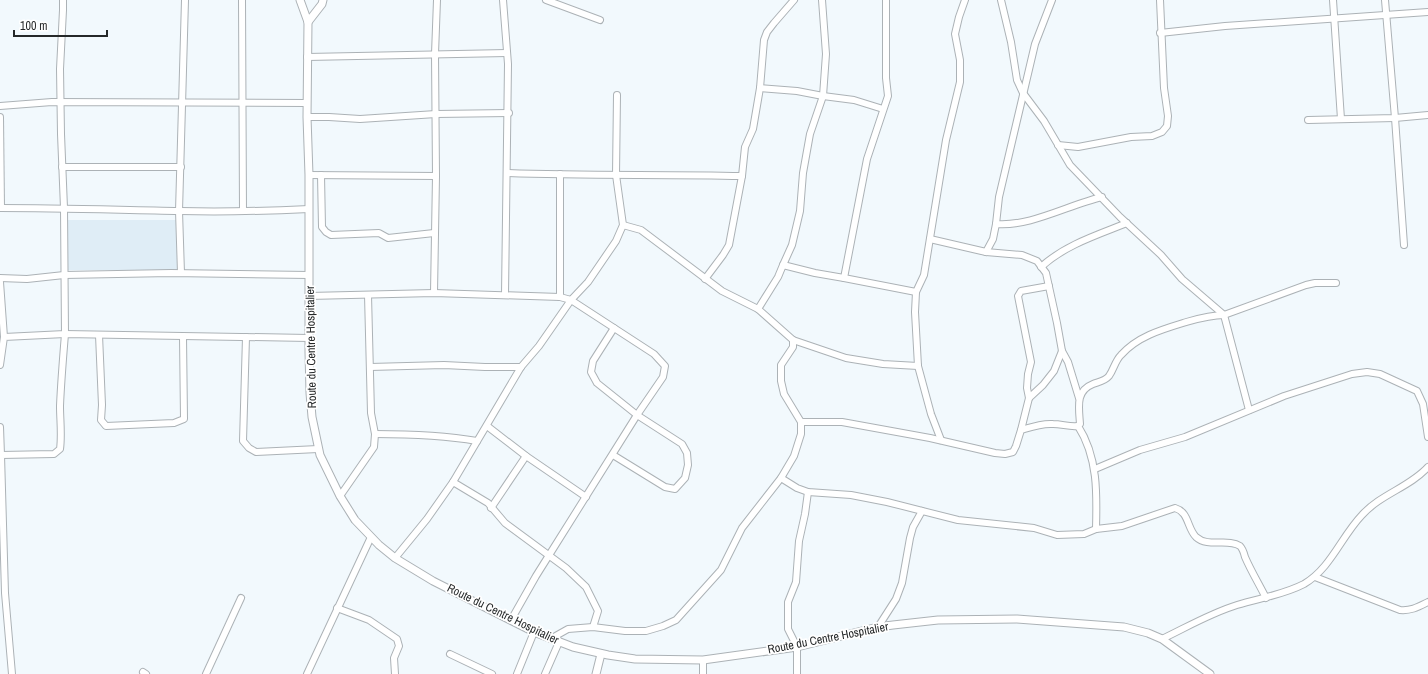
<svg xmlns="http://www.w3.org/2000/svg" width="1428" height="674" font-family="'Archivo Narrow',sans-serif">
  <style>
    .built { fill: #dfedf6 }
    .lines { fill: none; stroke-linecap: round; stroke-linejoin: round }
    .minor-casing { stroke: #acb2b6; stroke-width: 8 }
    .tertiary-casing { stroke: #acb2b6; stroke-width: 9 }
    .minor { stroke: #fff; stroke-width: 6 }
    .tertiary { stroke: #fff; stroke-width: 7 }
    .labels { text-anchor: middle; stroke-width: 3.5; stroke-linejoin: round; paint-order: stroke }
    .street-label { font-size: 12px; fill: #252829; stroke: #fff }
  </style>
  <rect width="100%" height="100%" fill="#f2f9fd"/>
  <rect class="built" x="67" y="220" width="110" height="50"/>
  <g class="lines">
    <defs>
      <g id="minor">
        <path d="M242,0L243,211"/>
        <path d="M503,0L508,64L505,295"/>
        <path d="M546,0L600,20"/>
        <path d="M1001,0L1011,42L1017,80L1023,93L1044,121L1070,165L1120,217L1161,255L1182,279L1224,315L1249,410"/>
        <path d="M1333,0L1341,119"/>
        <path d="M1385,0L1395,118L1404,245"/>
        <path d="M1160,33L1225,26L1428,12"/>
        <path d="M307,57L507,53"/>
        <path d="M760,88L797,91L823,96L854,100L883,109"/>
        <path d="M0,106L52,102L307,103"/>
        <path d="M0,117L1,208"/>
        <path d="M307,117H329L360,119L436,114L509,113"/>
        <path d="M1308,120L1395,118L1428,115"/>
        <path d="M1058,145L1078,147L1131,137L1152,136L1162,132L1167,126L1168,116L1164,88L1160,0"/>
        <path d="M62,167H181"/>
        <path d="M508,173C586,176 664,174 742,176"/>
        <path d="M309,175L436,176"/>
        <path d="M321,175L322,227L326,232L331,235L379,233L388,238L434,233"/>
        <path d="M0,208C60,208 120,210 180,211C223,212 266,211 309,209"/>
        <path d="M996,224C1030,227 1068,205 1102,197"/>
        <path d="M623,225L641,230L722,291L758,309L793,340L846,358L883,364L918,366"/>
        <path d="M930,239L986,252L1022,255L1037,261L1046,273L1057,323L1062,351L1054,371L1043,385L1029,398L1021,430"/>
        <path d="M986,252L993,239L996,224L999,197L1035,44L1052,0"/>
        <path d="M783,265L815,273L844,278L916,292"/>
        <path d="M1041,267C1065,245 1097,235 1127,223"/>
        <path d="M181,273L179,211L185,0"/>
        <path d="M0,278L27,279L64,275L171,273L309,275"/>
        <path d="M844,278L867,159L888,96L886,78V0"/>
        <path d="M705,279L723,255L729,245L742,176L745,147L753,129L760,88L764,40L767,32L774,23L794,0"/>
        <path d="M0,282L4,337"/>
        <path d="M434,293L436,176L435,54L437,0"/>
        <path d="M309,296L434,293L560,297L571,300L654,354L665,366L663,377L637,415L536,576L511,620"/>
        <path d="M560,297V174"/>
        <path d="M758,309L778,277L783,265L792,245L800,211L803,173L810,134L823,96L826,54L822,0"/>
        <path d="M99,335L102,405L101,420L106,426L174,423L184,419L183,337"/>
        <path d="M246,337L243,441L249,448L256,452L318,449"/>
        <path d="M1062,351L1068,362L1079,398"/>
        <path d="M0,365L4,337L65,334L64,208L61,134L60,69L63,10V0"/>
        <path d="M370,367L444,365L485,367H521"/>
        <path d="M1029,398L1027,388L1028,374L1031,362L1018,296L1021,291L1049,286"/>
        <path d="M801,422H842L930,438L995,453L1005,454L1013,452L1016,446L1021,430C1031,427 1042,423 1053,424C1062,424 1069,427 1078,426"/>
        <path d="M487,426L526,456L586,497"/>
        <path d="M0,427L1,455"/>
        <path d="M375,434C409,434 443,435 477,441"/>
        <path d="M941,440L931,414L918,366L915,312L916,292L924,275L946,140L960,82V60L955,34L959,17L965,0"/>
        <path d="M613,455L665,487L675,489L685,478L688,465L687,453L682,444L637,415L597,383L591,372L593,361L614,328"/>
        <path d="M1095,469L1140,450L1185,437L1284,396L1352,374L1367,372L1380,374L1417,391L1423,404L1428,437"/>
        <path d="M781,478L797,488L808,492L851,495L887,502L958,520L1034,528L1057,535L1084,534L1096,529L1122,526L1175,508C1189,512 1187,528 1196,537C1208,548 1228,538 1240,546C1243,549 1244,553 1245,557C1251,571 1259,584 1266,598"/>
        <path d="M453,482L488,503L505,523L566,568L586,587L598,611L593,627"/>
        <path d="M340,496L374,447L375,434L371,413L368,295"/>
        <path d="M491,508L526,456"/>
        <path d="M1096,529C1097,494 1098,457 1078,426L1080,424C1079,408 1075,391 1093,384C1098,382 1105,381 1109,376C1114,369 1115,361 1121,355C1137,337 1160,330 1183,323C1197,319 1209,315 1224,315L1306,285L1315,283H1336"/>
        <path d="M395,558L427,519L453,482L521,367L539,346L571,300L588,282L616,241L623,225L616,175L617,95"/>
        <path d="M1315,577L1400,610C1411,611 1418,607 1428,602"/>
        <path d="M337,608L369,620L397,639L399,646L394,658L395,674"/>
        <path d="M878,627L896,599L902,583L910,538L913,527L922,511"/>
        <path d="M552,638L568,629L593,627L625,631H646L663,626L676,620L721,570L742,528L781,478L794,456L801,434V422L784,394L781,381V365L793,347V340"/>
        <path d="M1162,639C1187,627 1211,613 1237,605C1260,598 1283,595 1304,584C1331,568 1341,537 1362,515C1381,494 1410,487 1428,467"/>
        <path d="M450,654L492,674"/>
        <path d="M703,660V674"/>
        <path d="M143,672L146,674"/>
        <path d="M12,674L5,593L1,455L54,454L60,449C62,435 60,420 60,406C61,382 63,358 65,334L309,338"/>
        <path d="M206,674L241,598"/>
        <path d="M307,674L371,537"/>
        <path d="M517,674L534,632"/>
        <path d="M545,674L559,642"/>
        <path d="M797,674V647L788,629V602L796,582L799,541L805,514L808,492"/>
      </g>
      <g id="tertiary">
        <path d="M300,0L308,22L307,117L309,175V352L310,393L312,417L320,455L340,496L355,520L379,545L395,558L433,581L534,632L573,647L608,655L635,659L703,660L797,647L878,627L893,625L938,620L1017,619L1124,627L1148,633L1162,639L1210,674"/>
        <path d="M308,22L322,4L323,0"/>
        <path d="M596,674L601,654"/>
      </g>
    </defs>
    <use href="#minor" class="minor-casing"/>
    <use href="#tertiary" class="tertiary-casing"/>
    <use href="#minor" class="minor"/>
    <use href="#tertiary" class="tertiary"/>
  </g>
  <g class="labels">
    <g class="street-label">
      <text transform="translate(311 347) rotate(-91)" y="4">Route du Centre Hospitalier</text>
      <text transform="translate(503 614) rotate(26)" y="4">Route du Centre Hospitalier</text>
      <text transform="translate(828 638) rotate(-11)" y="4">Route du Centre Hospitalier</text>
    </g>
  </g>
  <path d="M14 30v6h93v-6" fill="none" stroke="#252829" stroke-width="2"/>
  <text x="20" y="30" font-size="12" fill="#252829" stroke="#ffffff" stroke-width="3" paint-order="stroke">100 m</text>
</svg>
